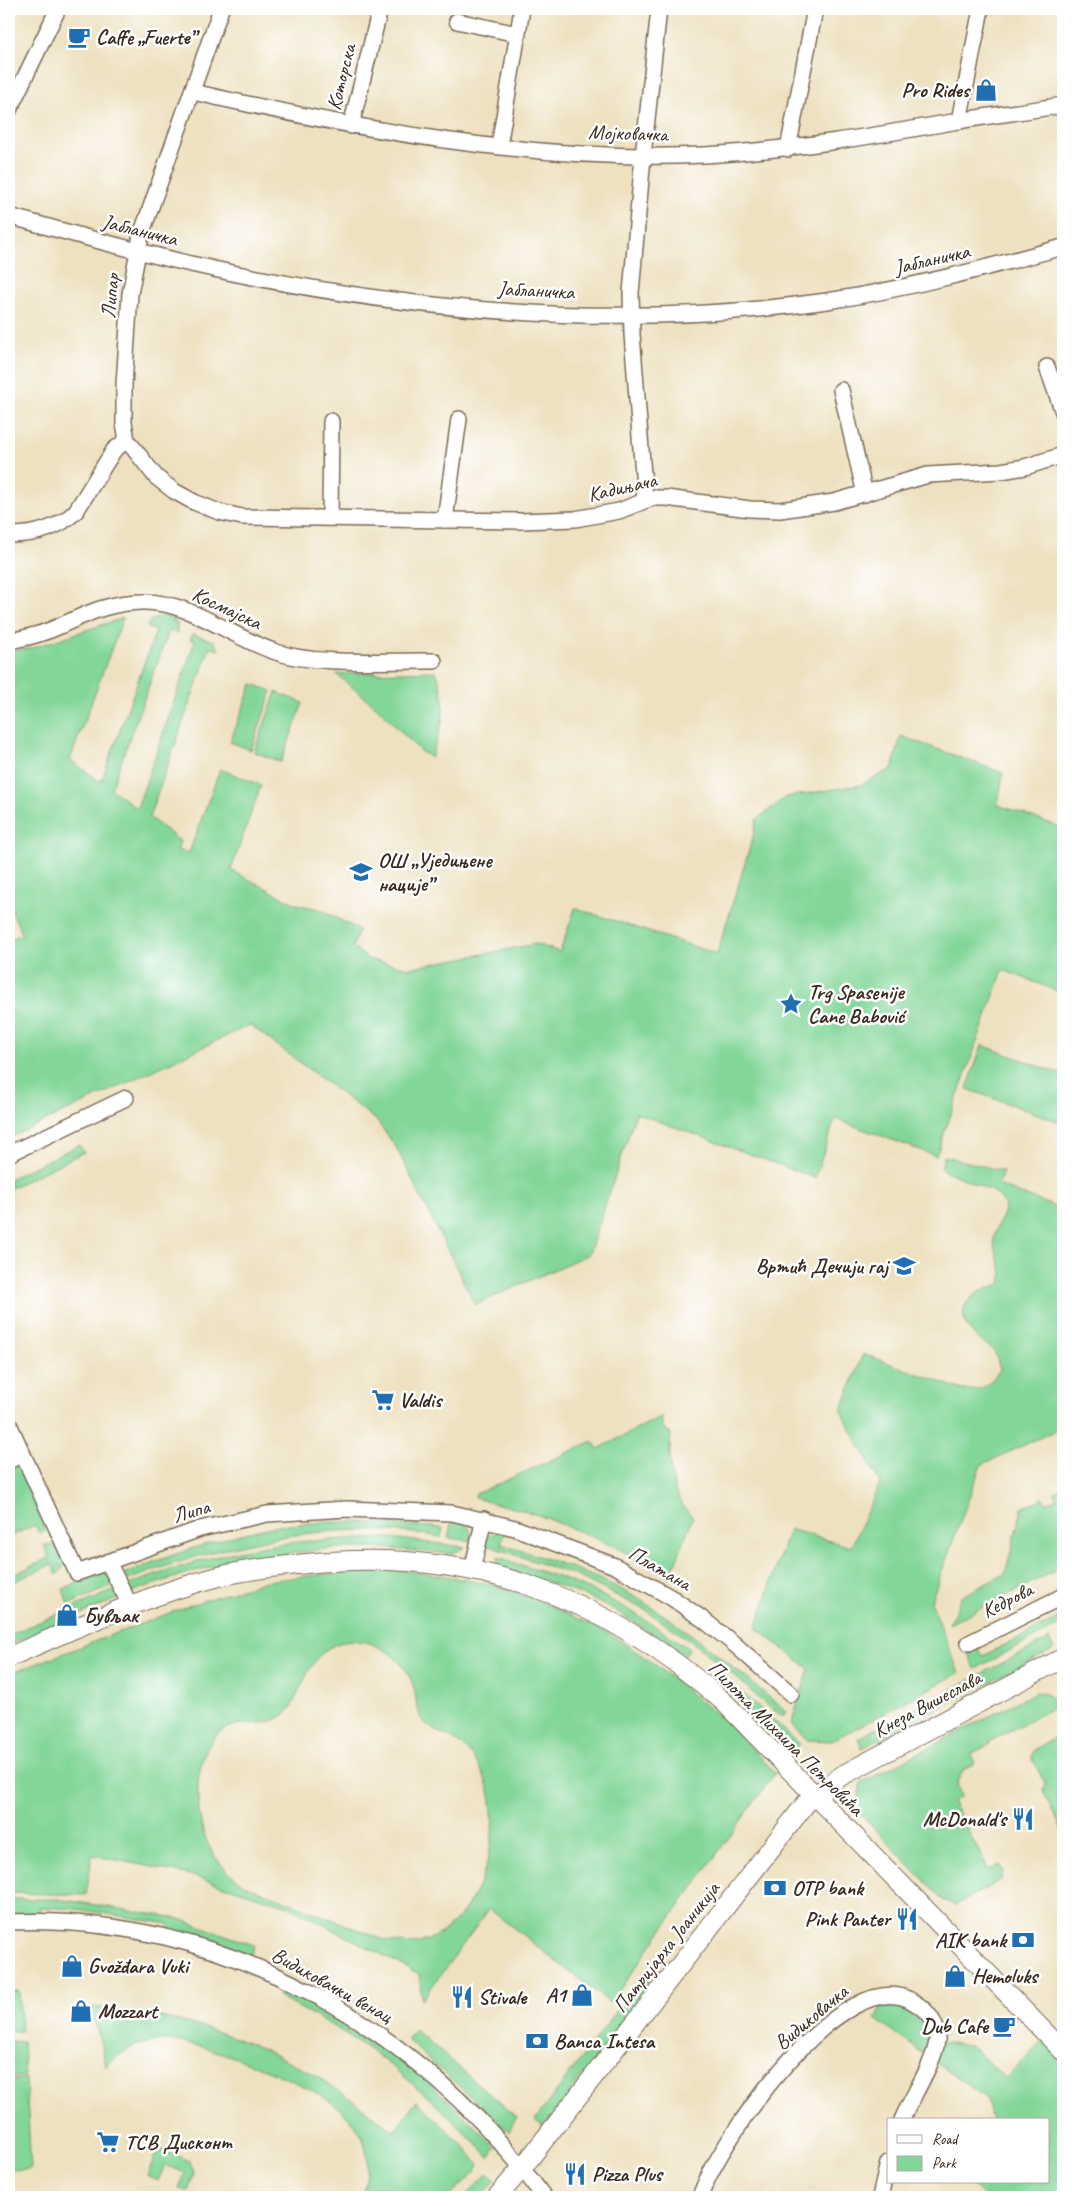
<svg xmlns="http://www.w3.org/2000/svg" width="1072" height="2206" font-family="Caveat,sans-serif">
  <style>
    .green { fill: #82d698; stroke: #5e805b; fill-rule: evenodd }
    .lines { fill: none; stroke-linecap: round; stroke-linejoin: round }
    .minor-casing { stroke: #7a6a57; stroke-width: 18 }
    .major-casing { stroke: #7a6a57; stroke-width: 21 }
    .minor { stroke: #fff; stroke-width: 15 }
    .major { stroke: #fff; stroke-width: 19 }
    .labels { text-anchor: middle; stroke-width: 5; stroke-linejoin: round; paint-order: stroke }
    .poi-label { font-size: 21px; font-weight: bold; fill: #3b2a1e; stroke: #fff; text-anchor: start }
    .street-label { font-size: 21px; fill: #3b2a1e; stroke: #fff }
  </style>
  <rect width="100%" height="100%" fill="#fff"/>
  <filter id="ink" filterUnits="userSpaceOnUse"><feTurbulence type="fractalNoise" baseFrequency=".02" numOctaves="2"/><feDisplacementMap in="SourceGraphic" scale="10" xChannelSelector="R" yChannelSelector="G"/><feConvolveMatrix kernelMatrix="1 2 1 2 8 2 1 2 1" color-interpolation-filters="sRGB"/></filter>
  <filter id="wash" filterUnits="userSpaceOnUse"><feTurbulence type="fractalNoise" baseFrequency=".0096" numOctaves="4" result="noise"/><feDisplacementMap in="SourceGraphic" scale="20" xChannelSelector="R" yChannelSelector="G"/><feGaussianBlur stdDeviation="1.12" result="paint"/><feColorMatrix in="noise" values="0 0 0 0 0 0 0 0 0 0 0 0 0 0 0 0 0 1.4 0 .05"/><feComposite in="paint" operator="in"/></filter>
  <g filter="url(#wash)">
    <rect width="100%" height="100%" fill="#eee1c0"/>
    <g class="green">
      <path d="M161,616L168,617L177,623V633L169,631L111,789L137,808L195,641L190,639L193,634L214,641L219,650L210,647L149,817L180,841L177,850L189,853L220,769L261,785L231,870L296,904L320,909L359,930L353,947L368,959L409,968L536,944L560,952L575,908L717,954L753,837L757,819L786,797L860,785L892,769L901,736L1003,773L998,805L1063,828V993L1003,970L936,1156L835,1119L815,1178L636,1113L589,1254L475,1305L396,1147L376,1120L250,1025L9,1138V940L22,934L9,905V651L32,648L123,618L70,760L101,782L156,631L147,627L150,621Z"/>
      <path d="M436,671C449,709 443,721 431,758L420,751L377,707L336,674Z"/>
      <path d="M252,684L272,691L251,750L230,742Z"/>
      <path d="M276,692L303,703L281,762L254,752Z"/>
      <path d="M982,1045L1063,1075V1123L967,1089Z"/>
      <path d="M79,1145L84,1152L9,1189V1179Z"/>
      <path d="M944,1156L1003,1171L998,1185L1063,1210V1427L981,1465L931,1601L959,1673L832,1741L807,1740L791,1724L809,1669L756,1628L789,1529L851,1547L880,1483L841,1411L863,1354L963,1390C984,1391 987,1386 1000,1370C998,1365 998,1359 996,1355C991,1346 981,1343 975,1336C948,1308 973,1291 1001,1284C1006,1268 993,1256 994,1240C994,1219 1018,1211 994,1192L941,1169Z"/>
      <path d="M662,1416V1428L671,1434C668,1462 670,1497 693,1517L671,1575C627,1552 584,1532 538,1515C517,1508 496,1504 475,1498L476,1494L593,1441L598,1449Z"/>
      <path d="M17,1465L21,1467L47,1522L45,1530L39,1533L35,1525L9,1537V1480L13,1477L9,1467Z"/>
      <path d="M1063,1487V1567L949,1624L962,1596L1005,1574L1022,1508L1043,1498L1046,1503L1057,1498L1054,1492Z"/>
      <path d="M452,1520C465,1522 473,1527 471,1541L448,1538Z"/>
      <path d="M322,1522H359L443,1528L441,1537C312,1514 185,1553 68,1605L63,1589L114,1566L119,1576C168,1556 220,1537 272,1527C288,1524 306,1524 322,1522Z"/>
      <path d="M505,1530L501,1544C547,1559 594,1573 635,1597C690,1629 737,1671 786,1711L783,1717L762,1701L728,1670L688,1639L647,1611L577,1576L484,1544L487,1536Z"/>
      <path d="M390,1538L465,1547L451,1554L381,1548H334L245,1559L195,1571L142,1588L9,1645V1635C83,1603 159,1569 238,1551C288,1540 339,1539 390,1538Z"/>
      <path d="M44,1545H53L58,1547L66,1563L57,1575L52,1564L9,1584V1577L49,1558Z"/>
      <path d="M498,1557C525,1567 553,1574 579,1585C618,1601 654,1625 689,1649L685,1655C665,1642 646,1629 626,1617C586,1593 542,1579 497,1567Z"/>
      <path d="M394,1569L446,1576L499,1586L549,1605L607,1632L653,1663L731,1726L775,1773L610,2003L489,1909L422,2000L419,1974L288,1906L186,1874L92,1855L86,1895L9,1893V1674L193,1604L266,1581L343,1572ZM349,1640C377,1641 404,1657 413,1685C416,1695 416,1709 421,1718C428,1730 445,1734 456,1741C468,1749 478,1763 484,1776C507,1830 482,1922 422,1942C410,1946 397,1942 385,1940L245,1885C230,1874 217,1863 209,1846C194,1817 191,1754 220,1732C240,1717 267,1730 285,1714C291,1709 294,1702 297,1695C311,1667 316,1648 349,1640Z"/>
      <path d="M1063,1616V1623L975,1669L968,1653L978,1648L983,1656Z"/>
      <path d="M1049,1639L1054,1649L862,1748L858,1738Z"/>
      <path d="M719,1672L800,1744L792,1753L714,1679Z"/>
      <path d="M1036,1692L1049,1695L1056,1706L989,1742L990,1744L971,1754L975,1763L964,1769L957,1782L961,1797L952,1801L989,1870L1000,1865L1003,1871L1001,1880L956,1905L943,1900L856,1809L861,1783Z"/>
      <path d="M1063,1734V1832L1043,1791L1045,1783L1032,1759L1033,1750Z"/>
      <path d="M9,1899H58L177,1918L254,1945L250,1956L169,1931V1924L76,1909L40,1907L39,1914H9Z"/>
      <path d="M655,1960L658,1963L641,2001L543,2127L535,2120Z"/>
      <path d="M283,1985L377,2040L428,2081L496,2147L489,2157C441,2107 389,2058 329,2024C312,2014 295,2006 278,1997Z"/>
      <path d="M19,1991L21,2031L9,2032V1992Z"/>
      <path d="M887,1994L915,2002L937,2042L970,2045L1005,2078L1048,2036L1063,2051V2197H984L969,2182H1048V2120H992L987,2099L875,2019Z"/>
      <path d="M92,2007C176,2015 246,2035 319,2078C346,2094 369,2113 394,2131L417,2101L466,2148L479,2165L475,2172L448,2197H361C391,2116 310,2087 251,2064C229,2055 183,2038 159,2041C133,2044 126,2049 106,2066Z"/>
      <path d="M415,2030L517,2117L509,2131L407,2040Z"/>
      <path d="M23,2041L25,2077H9V2042Z"/>
      <path d="M26,2079L31,2169L9,2170V2080Z"/>
      <path d="M162,2149L190,2161L194,2173L188,2192L179,2188L185,2173L165,2165L158,2181L147,2176L157,2151L160,2152Z"/>
      <path d="M488,2173L496,2180L483,2197H465Z"/>
    </g>
  </g>
  <g filter="url(#ink)">
    <g class="lines">
      <defs>
        <g id="minor">
          <path d="M221,9L141,235L130,294L124,385V423L127,440L156,477L174,491L194,502L219,512L242,517L521,521L575,519L619,511L652,498H666L750,509L780,510L834,502L928,475L1001,471L1025,467L1063,455"/>
          <path d="M457,21L517,34"/>
          <path d="M193,92C355,129 537,163 704,155C790,150 874,136 958,121C993,115 1028,111 1063,105"/>
          <path d="M9,110L58,9"/>
          <path d="M959,121L981,9"/>
          <path d="M351,126L380,9"/>
          <path d="M499,146L522,9"/>
          <path d="M788,149L815,9"/>
          <path d="M9,216C69,233 130,250 191,264C398,311 617,331 827,301C908,289 985,268 1063,247"/>
          <path d="M1047,367L1063,412"/>
          <path d="M841,390L865,494"/>
          <path d="M645,500L632,334L631,293L643,156L659,9"/>
          <path d="M330,517L331,421"/>
          <path d="M445,520L459,419"/>
          <path d="M9,535C34,535 58,529 76,511L114,450L127,440"/>
          <path d="M9,641C26,638 43,634 60,626C88,613 113,601 146,602C193,603 232,638 276,652C317,666 388,660 434,661"/>
          <path d="M9,1154L126,1098"/>
          <path d="M9,1424L77,1573L200,1529L267,1514L346,1509L452,1513L515,1528L615,1566L672,1598L701,1618L733,1643L791,1694"/>
          <path d="M9,1461L22,1454"/>
          <path d="M108,1562L131,1607"/>
          <path d="M472,1570L484,1519"/>
          <path d="M969,1643L1063,1596"/>
          <path d="M9,1922C221,1912 422,2028 544,2197"/>
          <path d="M700,2197C718,2142 846,1956 915,2003C928,2011 938,2024 937,2040C935,2062 911,2098 902,2120"/>
          <path d="M880,2197L888,2163"/>
        </g>
        <g id="major">
          <path d="M9,1657C78,1627 149,1594 221,1576C248,1569 275,1567 302,1564C466,1546 601,1593 724,1702L1063,2051"/>
          <path d="M497,2197L523,2167L807,1802L841,1776L1063,1658"/>
        </g>
      </defs>
      <use href="#minor" class="minor-casing"/>
      <use href="#major" class="major-casing"/>
      <use href="#minor" class="minor"/>
      <use href="#major" class="major"/>
    </g>
  </g>
  <defs>
    <symbol id="cafe-bare" viewBox="-9 -9 18 18"><path d="M-5.5-4.5H6V0H3Q3 3.5 0 3.5H-2.5Q-5.5 3.5-5.5 0ZM3-3.2v2h1.7v-2ZM-6 4.5H4V6H-6Z" fill="#1f6fb2" stroke="#fff" stroke-width="2.5" paint-order="stroke"/></symbol>
    <symbol id="shop-bare" viewBox="-9 -9 18 18"><path d="M-5-2.5h2.3a2.7 3.5 0 0 1 5.4 0H5L5.5 6h-11ZM-1.5-2.5h3a1.5 2.3 0 0 0-3 0Z" fill="#1f6fb2" stroke="#fff" stroke-width="2.5" paint-order="stroke"/></symbol>
    <symbol id="school-bare" viewBox="-9 -9 18 18"><path d="M0-5L7-2L0 1L-7-2ZM-4 1L0 2.5L4 1V4Q0 6-4 4Z" fill="#1f6fb2" stroke="#fff" stroke-width="2.5" paint-order="stroke"/></symbol>
    <symbol id="sight-bare" viewBox="-9 -9 18 18"><path d="M0-6L1.8-2.2L6-1.7L2.9 1.2L3.7 5.4L0 3.3L-3.7 5.4L-2.9 1.2L-6-1.7L-1.8-2.2Z" fill="#1f6fb2" stroke="#fff" stroke-width="2.5" paint-order="stroke"/></symbol>
    <symbol id="supermarket-bare" viewBox="-9 -9 18 18"><path d="M-6-5.5h2.5l.6 2H6L4.5 2H-2.5L-4.4-4H-6ZM-1.5 3.2a1.3 1.3 0 1 0 .1 0ZM3 3.2a1.3 1.3 0 1 0 .1 0Z" fill="#1f6fb2" stroke="#fff" stroke-width="2.5" paint-order="stroke"/></symbol>
    <symbol id="restaurant-bare" viewBox="-9 -9 18 18"><path d="M-5-6h1v4h1v-4h1v4h1v-4h1v5L-1.5 .5V6h-2V.5L-5-1ZM5-6V6H3V1.5H1.5Q1.5-4 5-6Z" fill="#1f6fb2" stroke="#fff" stroke-width="2.5" paint-order="stroke"/></symbol>
    <symbol id="bank-bare" viewBox="-9 -9 18 18"><path d="M-6-4H6V4H-6ZM0-2.3a2.3 2.3 0 1 0 0 4.6a2.3 2.3 0 1 0 0-4.6Z" fill="#1f6fb2" stroke="#fff" stroke-width="2.5" paint-order="stroke"/></symbol>
  </defs>
  <g fill-rule="evenodd">
    <use href="#cafe-bare" x="63" y="21" width="32" height="32"/>
    <use href="#shop-bare" x="970" y="74" width="32" height="32"/>
    <use href="#school-bare" x="345" y="856" width="32" height="32"/>
    <use href="#sight-bare" x="775" y="988" width="32" height="32"/>
    <use href="#school-bare" x="888" y="1250" width="32" height="32"/>
    <use href="#supermarket-bare" x="367" y="1384" width="32" height="32"/>
    <use href="#shop-bare" x="51" y="1599" width="32" height="32"/>
    <use href="#restaurant-bare" x="1007" y="1803" width="32" height="32"/>
    <use href="#bank-bare" x="759" y="1872" width="32" height="32"/>
    <use href="#restaurant-bare" x="891" y="1903" width="32" height="32"/>
    <use href="#bank-bare" x="1007" y="1924" width="32" height="32"/>
    <use href="#shop-bare" x="56" y="1950" width="32" height="32"/>
    <use href="#shop-bare" x="939" y="1960" width="32" height="32"/>
    <use href="#shop-bare" x="566" y="1979" width="32" height="32"/>
    <use href="#restaurant-bare" x="446" y="1981" width="32" height="32"/>
    <use href="#shop-bare" x="65" y="1995" width="32" height="32"/>
    <use href="#cafe-bare" x="988" y="2010" width="32" height="32"/>
    <use href="#bank-bare" x="521" y="2025" width="32" height="32"/>
    <use href="#supermarket-bare" x="92" y="2126" width="32" height="32"/>
    <use href="#restaurant-bare" x="559" y="2158" width="32" height="32"/>
  </g>
  <g class="labels">
    <g class="poi-label">
      <text x="96" y="44">Caffe „Fuerte”</text>
      <text x="969" y="97" text-anchor="end">Pro Rides</text>
      <text x="378" y="867">ОШ „Уједињене<tspan x="378" dy="24">нације”</tspan></text>
      <text x="808" y="999">Trg Spasenije<tspan x="808" dy="24">Cane Babović</tspan></text>
      <text x="888" y="1273" text-anchor="end">Вртић Дечији гај</text>
      <text x="399" y="1407">Valdis</text>
      <text x="84" y="1622">Бувљак</text>
      <text x="1006" y="1826" text-anchor="end">McDonald's</text>
      <text x="792" y="1895">OTP bank</text>
      <text x="890" y="1926" text-anchor="end">Pink Panter</text>
      <text x="1006" y="1947" text-anchor="end">AIK bank</text>
      <text x="88" y="1973">Gvožđara Vuki</text>
      <text x="972" y="1983">Hemoluks</text>
      <text x="566" y="2002" text-anchor="end">A1</text>
      <text x="478" y="2004">Stivale</text>
      <text x="98" y="2018">Mozzart</text>
      <text x="988" y="2033" text-anchor="end">Dub Cafe</text>
      <text x="554" y="2048">Banca Intesa</text>
      <text x="125" y="2149">ТСВ Дисконт</text>
      <text x="592" y="2181">Pizza Plus</text>
    </g>
    <g class="street-label">
      <text transform="translate(341 77) rotate(-76)" y="7">Которска</text>
      <text transform="translate(628 133) rotate(2)" y="7">Мојковачка</text>
      <text transform="translate(140 230) rotate(14)" y="7">Јабланичка</text>
      <text transform="translate(932 259) rotate(-13)" y="7">Јабланичка</text>
      <text transform="translate(536 290) rotate(3)" y="7">Јабланичка</text>
      <text transform="translate(110 296) rotate(-84)" y="7">Липар</text>
      <text transform="translate(622 487) rotate(-13)" y="7">Кадињача</text>
      <text transform="translate(227 608) rotate(25)" y="7">Космајска</text>
      <text transform="translate(191 1511) rotate(-16)" y="7">Липа</text>
      <text transform="translate(660 1568) rotate(30)" y="7">Платана</text>
      <text transform="translate(1007 1600) rotate(-27)" y="7">Кедрова</text>
      <text transform="translate(927 1704) rotate(-28)" y="7">Кнеза Вишеслава</text>
      <text transform="translate(786 1738) rotate(45)" y="7">Пилота Михаила Петровића</text>
      <text transform="translate(666 1947) rotate(-52)" y="7">Патријарха Јоаникија</text>
      <text transform="translate(332 1985) rotate(29)" y="7">Видиковачки венац</text>
      <text transform="translate(811 2017) rotate(-40)" y="7">Видиковачка</text>
    </g>
  </g>
  <rect width="1072" height="2206" fill="none" stroke="#fff" stroke-width="30"/>
  <rect x="887" y="2118" width="162" height="65" fill="#ffffff" stroke="#b1aaa5"/>
  <rect x="897" y="2135" width="25" height="8" fill="#ffffff" stroke="#b1aaa5"/>
  <text x="932" y="2144" font-size="15" fill="#3b2a1e">Road</text>
  <rect x="897" y="2156" width="25" height="15" fill="#82d698" stroke="#b1aaa5"/>
  <text x="932" y="2168" font-size="15" fill="#3b2a1e">Park</text>
</svg>
